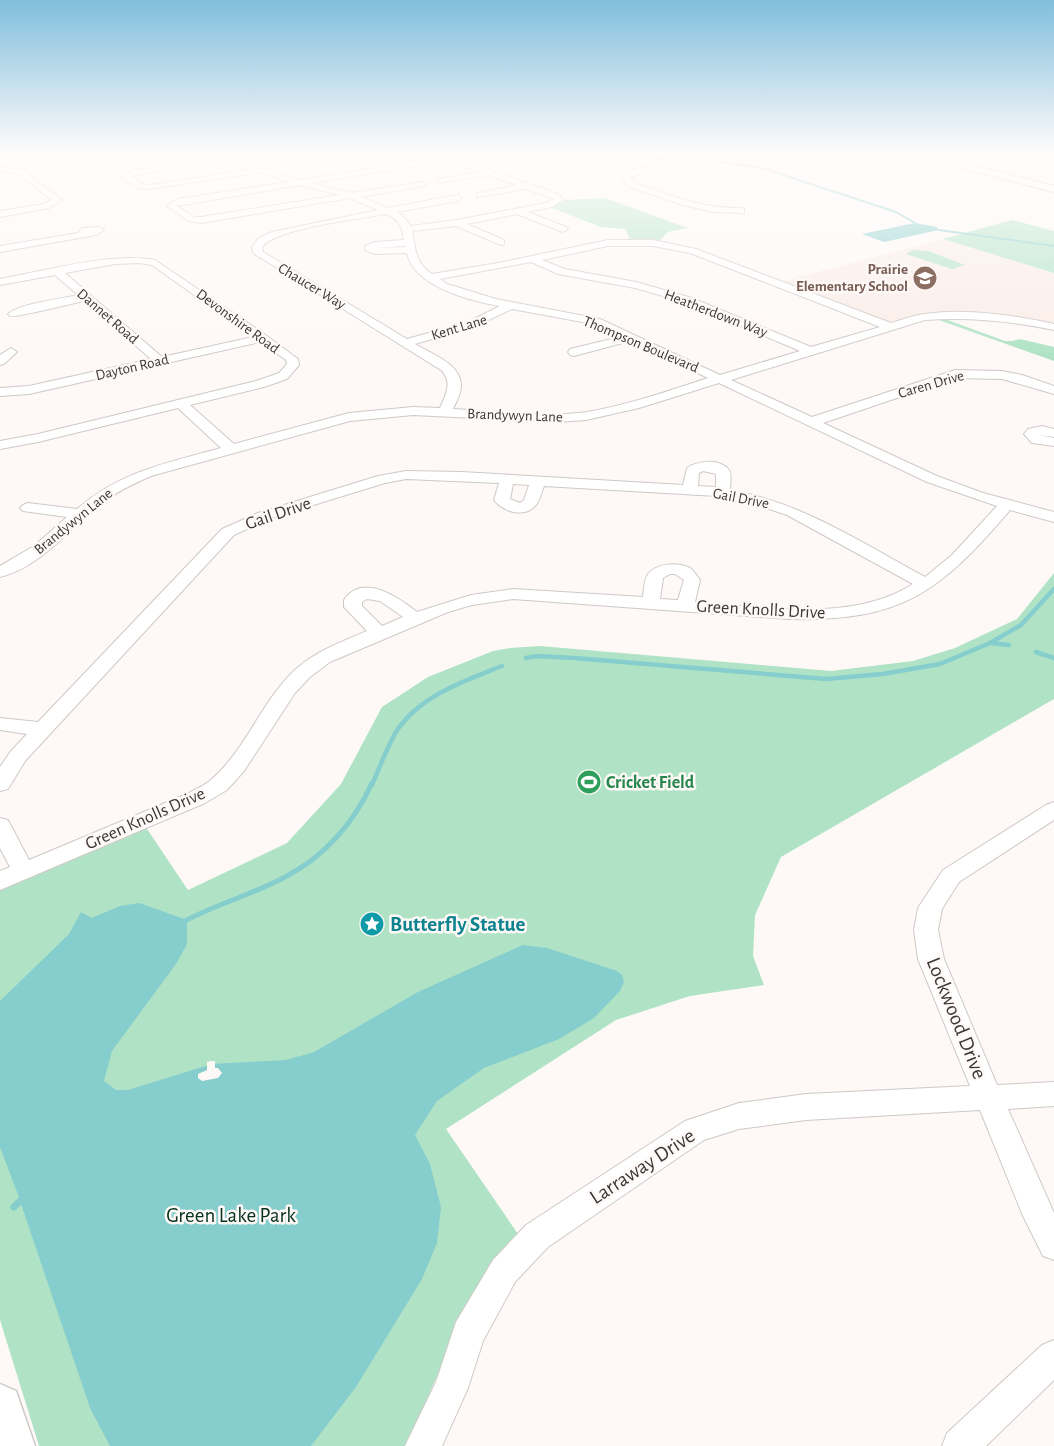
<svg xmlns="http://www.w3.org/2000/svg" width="1054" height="1446" font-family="'Alegreya Sans',sans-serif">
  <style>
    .built { fill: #faede7 }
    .green { fill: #b0e3c5 }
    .water { fill: #86cdcd }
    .pier { fill: #fef9f7 }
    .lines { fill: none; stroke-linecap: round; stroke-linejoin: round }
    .stream-far3 { stroke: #86cdcd; stroke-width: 2 }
    .stream-far2 { stroke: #86cdcd; stroke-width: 4.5 }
    .stream-far1 { stroke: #86cdcd; stroke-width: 5 }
    .stream { stroke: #86cdcd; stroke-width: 7 }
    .minor-casing { stroke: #cec9c7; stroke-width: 2 }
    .major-casing { stroke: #cec9c7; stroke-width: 3 }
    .minor { fill: #fff; fill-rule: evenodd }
    .major { fill: #fff; fill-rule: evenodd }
    .labels { text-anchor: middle; stroke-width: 5; stroke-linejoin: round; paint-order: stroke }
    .far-education-label { font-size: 15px; font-weight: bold; fill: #785e54; stroke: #fef9f7; text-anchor: end }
    .far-street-label { font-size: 15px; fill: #3a3837; stroke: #fef9f7 }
    .street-label { font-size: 18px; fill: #3a3837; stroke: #fef9f7 }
    .leisure-label { font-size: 18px; font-weight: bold; fill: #27864d; stroke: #fef9f7; text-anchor: start }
    .near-culture-label { font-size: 21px; font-weight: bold; fill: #0d838f; stroke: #fef9f7; text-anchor: start }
    .near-street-label { font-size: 21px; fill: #3a3837; stroke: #fef9f7 }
    .near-park-label { font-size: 21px; fill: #05321e; stroke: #fef9f7 }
  </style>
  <rect width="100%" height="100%" fill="#fef9f7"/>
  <path class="built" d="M943,239L1054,273V324L1008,315L962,312L917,315L888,322L779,282Z"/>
  <g class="green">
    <path d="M605,198L688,228L668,232L658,242L631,241L625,229L601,227L547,206L559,203L563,200Z"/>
    <path d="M1012,220L1054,231V273L943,239Z"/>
    <path d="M913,250L928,251L965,265L952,269L906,254Z"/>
    <path d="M942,318L1005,341H1012L1020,339L1054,347V361L936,319Z"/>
    <path d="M1054,573V699L781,857L755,915L753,956L764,985L690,996L616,1020L446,1129L518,1234L462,1320L406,1446H39L0,1320V889L145,826L188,890L287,843L341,784L382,707L428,677L493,651L510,648L540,646L831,671L913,661L955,648L1017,619Z"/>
  </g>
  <g class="water">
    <path d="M915,223L937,227L939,230L884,242L862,234Z"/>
    <path d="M139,903L187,920V944L176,964L112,1051L104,1081L116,1090H128L212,1064L286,1060L314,1052L418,992L523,945L547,948L617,971L622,975L624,982L620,991L594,1018L559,1039L484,1068L437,1101L415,1135L430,1164L441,1207L437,1243L422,1279L356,1387L311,1446H110L90,1408L17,1192L0,1147V1001L69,934L81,912L92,918L120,906Z"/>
  </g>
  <path class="pier" d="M211,1061H215V1068H218L222,1073L218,1078L202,1081L198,1078V1074L207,1070V1062Z"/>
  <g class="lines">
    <g class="stream-far3">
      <path d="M619,153L662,159"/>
      <path d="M721,162L762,168L896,212L915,223"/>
      <path d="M939,230L1054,246"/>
    </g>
    <g class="stream-far2">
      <path d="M991,643L1009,645"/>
      <path d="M1036,652L1054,658"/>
      <path d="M526,658L537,656L574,658L826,679L883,674L940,664L990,643L1021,625L1054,589"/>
      <path d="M372,785C380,767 386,749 396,732C419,696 464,681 502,666"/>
    </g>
    <path class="stream-far1" d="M183,922C216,904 252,895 285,877C324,857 354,823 372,783"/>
    <path class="stream" d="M14,1207L24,1197"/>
    <defs>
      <g id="minor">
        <path d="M28,153L0,158V154Z"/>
        <path d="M223,153H234L282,175L300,180L438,157L432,154L441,153L558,194L563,200L552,207L528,212L566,227L568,229L563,232L517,214L467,224L504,240V244L501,245L456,226L412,231C416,250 415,263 432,274L498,263L608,240H653L696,249L891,323C902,320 914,315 925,314C968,308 1012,315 1054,324V330C1011,321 969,317 925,320L731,380L812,417L955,370L1002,371L1022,375L1054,386V394L1002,379L956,378L823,423L937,476L983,493L1054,512V522L1010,510C940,592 902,622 789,619L513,599L472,605L448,612L330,662L310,677L295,693L244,771L227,790L205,803L0,890V871L10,867L0,848V818L8,820L29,860L189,793C197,788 206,785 212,779C247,748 262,700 296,669C316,651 343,641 367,631L344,607V600C363,572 399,598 417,612L471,595L513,589L643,597C644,590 644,579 648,574C657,563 678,562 690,568C694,571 697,576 700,580L695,602C764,607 852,623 913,584L787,515L751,503L717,496L544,486C541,493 540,502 534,507C523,518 502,511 494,500L499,483L406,479L385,483L268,519L234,535L25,761L8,789L0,791V767L11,751L27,734L0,730V718L38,722L222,529L258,513L378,476L406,471L461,472L683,485L687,468C697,461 720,458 729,470C732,474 730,484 730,490C801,502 862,543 925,577L952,555L997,506L927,482L719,383L639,408L586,420L557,422L413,415L350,421L151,476C133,484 116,492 100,504C69,529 41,567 0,577V566L34,546L67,517L23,511L20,508L23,505L28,503L77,509C121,471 167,463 221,448L178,408L38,442L0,449V441L38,434L256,381L279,373L287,364L286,360L260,342L29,394L0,396V388L29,386L151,359L84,301C73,303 16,318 10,316L8,314C20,303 62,299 78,295L55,275L0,285V279C45,271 111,252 155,260L267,336L298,359L299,365L287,379L264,387L190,405L234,444L349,413L413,407L440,408C446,394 453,382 441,370L253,253L252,247L259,238L272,232L378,210L350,198L201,223L189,221L167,206L178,199L288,182L262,172L149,189L138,188L120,176L134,170L227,156ZM235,159L255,169L149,185L143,184L130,176ZM447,161L479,172L438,179V183L488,175L517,185L477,193V197L526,189L554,199L546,203L457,220L411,226L401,214L397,212L458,201L462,198L458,195L388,208L361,197L423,186L427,184L423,182L352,193L312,183ZM300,185L340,195L201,217H194L177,206ZM386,214C400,220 402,227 404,240L374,242L365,246V250L374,254L407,253C413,286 470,301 500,306L468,322L407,339L263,252L262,247C277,228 360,219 386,214ZM405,246L406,247L376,248ZM608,246H653L690,253L880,327L811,347L692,298L636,282L565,269L542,260ZM531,262L558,274L635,288L684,302L800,351L720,375L600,319L496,299L447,284L440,279ZM139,263L152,265L253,337L162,357L65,273L115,264ZM512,309L593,324L620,337L570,349L568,352L570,355L574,356L630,341L708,378C668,391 628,405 587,412C546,418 495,411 453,409C456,402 461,394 461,386C462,364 430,353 415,344L476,326ZM703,471L716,474V487L698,486L699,473ZM513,484L529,485L524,500L520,503L510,499ZM670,574H675L684,580L678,600L660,599L663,578ZM367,599L380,601L403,617L382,626L362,606V602Z"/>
        <path d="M314,153H362L333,158Z"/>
        <path d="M720,153H738L641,173L630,178L635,183C670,195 703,209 741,208L744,209V213L713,212L683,205L629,187L622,178L627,172L636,169Z"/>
        <path d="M0,167L23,170L62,200L49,208L0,217V211L44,204L52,200L18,174L0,171Z"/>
        <path d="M99,227L104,230L96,235L0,252V246L78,233L82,228Z"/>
        <path d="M11,348L17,352L4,364L0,365V355Z"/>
        <path d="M1042,426L1054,429V437L1039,435L1054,438V446L1032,443L1024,434L1028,429Z"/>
        <path d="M1054,802V820L959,882L942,909L938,930L944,959L997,1085L1054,1082V1106L1008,1109L1054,1213V1260L1043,1256L1023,1216L980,1110L806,1120L739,1129L704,1140L548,1247L515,1282L483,1341L468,1388L442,1446H405L436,1382L456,1322L493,1260L526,1225L685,1121L739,1103L806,1094L970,1086L918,959L914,930L918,908L943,870L1046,805Z"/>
        <path d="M1054,1340V1380L986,1446H942L947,1433L1042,1345Z"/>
      </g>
      <g id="major">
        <path d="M907,153H925L1054,186V192Z"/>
        <path d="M0,1384L16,1391L35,1446H0Z"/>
      </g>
    </defs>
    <use href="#minor" class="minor-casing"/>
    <use href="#major" class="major-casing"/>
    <use href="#minor" class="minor"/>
    <use href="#major" class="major"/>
  </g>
  <linearGradient id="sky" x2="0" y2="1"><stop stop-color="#81bedd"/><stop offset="0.43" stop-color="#fffcfb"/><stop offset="1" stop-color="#fffcfb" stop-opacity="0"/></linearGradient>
  <rect width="1054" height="356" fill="url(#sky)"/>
  <defs>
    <symbol id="school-disc" viewBox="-11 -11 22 22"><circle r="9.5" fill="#8d6e63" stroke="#fef9f7"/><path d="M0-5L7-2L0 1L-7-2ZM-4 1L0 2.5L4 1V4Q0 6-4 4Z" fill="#fff"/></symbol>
    <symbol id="stadium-disc" viewBox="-11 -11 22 22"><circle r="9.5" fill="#2e9e5b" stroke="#fef9f7"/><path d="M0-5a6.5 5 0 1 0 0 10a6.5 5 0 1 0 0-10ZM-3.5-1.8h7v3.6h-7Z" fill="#fff"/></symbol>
    <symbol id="sight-disc" viewBox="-11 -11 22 22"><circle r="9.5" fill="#0f9aa8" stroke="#fef9f7"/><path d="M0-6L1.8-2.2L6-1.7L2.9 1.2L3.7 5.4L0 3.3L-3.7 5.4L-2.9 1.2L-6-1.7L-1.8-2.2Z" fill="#fff"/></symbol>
  </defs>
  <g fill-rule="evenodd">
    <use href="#school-disc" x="911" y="264" width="28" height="28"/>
    <use href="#stadium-disc" x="575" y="768" width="28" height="28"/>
    <use href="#sight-disc" x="358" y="910" width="28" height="28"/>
  </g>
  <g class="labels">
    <g class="far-education-label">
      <text x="908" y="274">Prairie<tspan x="908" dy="17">Elementary School</tspan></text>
    </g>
    <g class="far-street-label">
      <text transform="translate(312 286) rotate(31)" y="5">Chaucer Way</text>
      <text transform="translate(716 313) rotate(21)" y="5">Heatherdown Way</text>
      <text transform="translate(108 316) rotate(41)" y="5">Dannet Road</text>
      <text transform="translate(238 321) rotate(36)" y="5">Devonshire Road</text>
      <text transform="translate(459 327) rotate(-17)" y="5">Kent Lane</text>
      <text transform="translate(641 344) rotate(23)" y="5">Thompson Boulevard</text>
      <text transform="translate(132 367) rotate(-13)" y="5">Dayton Road</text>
      <text transform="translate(931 384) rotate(-16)" y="5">Caren Drive</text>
      <text transform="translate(515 415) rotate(2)" y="5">Brandywyn Lane</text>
      <text transform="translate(741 498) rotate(11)" y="5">Gail Drive</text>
      <text transform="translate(73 521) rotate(-39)" y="5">Brandywyn Lane</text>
    </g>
    <g class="street-label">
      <text transform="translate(278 513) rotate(-19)" y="6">Gail Drive</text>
      <text transform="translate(761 609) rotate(3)" y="6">Green Knolls Drive</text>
      <text transform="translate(145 818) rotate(-24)" y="6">Green Knolls Drive</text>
    </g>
    <g class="leisure-label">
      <text x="606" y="788">Cricket Field</text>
    </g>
    <g class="near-culture-label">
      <text x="390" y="931">Butterfly Statue</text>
    </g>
    <g class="near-street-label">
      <text transform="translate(957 1018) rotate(68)" y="7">Lockwood Drive</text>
      <text transform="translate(642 1166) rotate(-33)" y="7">Larraway Drive</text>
    </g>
    <g class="near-park-label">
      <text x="231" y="1222">Green Lake Park</text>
    </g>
  </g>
</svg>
